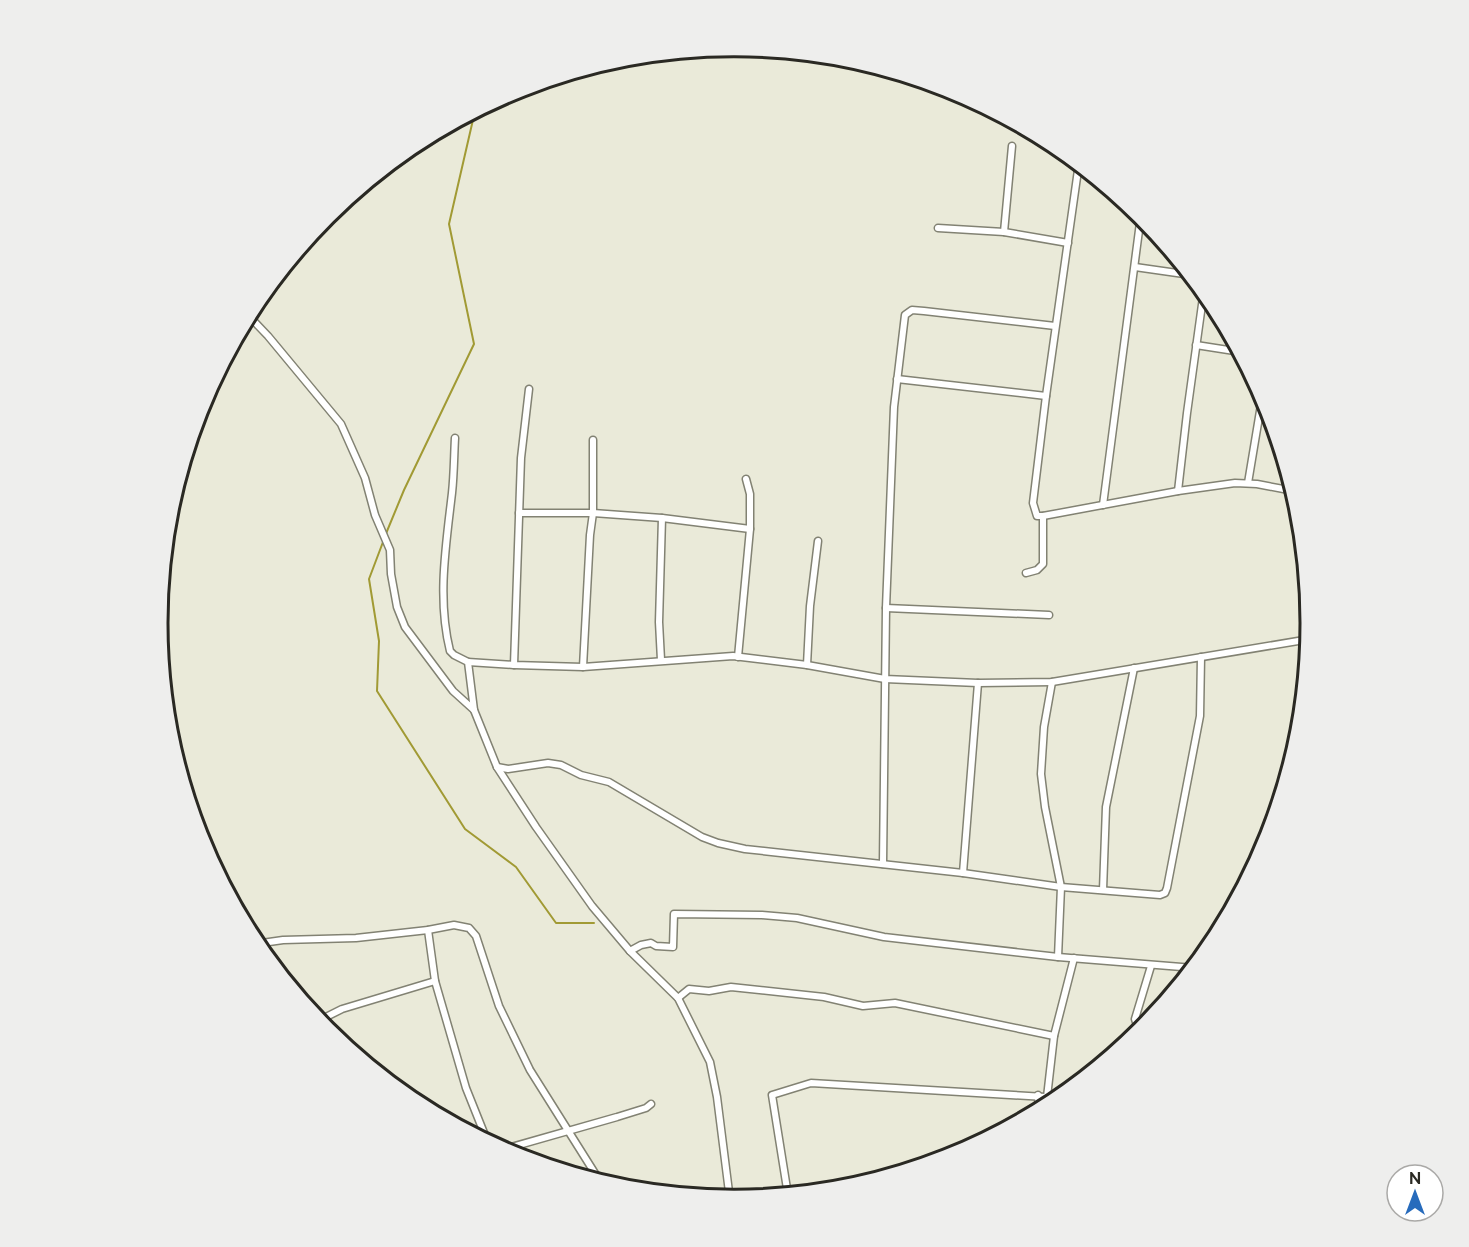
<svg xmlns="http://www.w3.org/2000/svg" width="1469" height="1247" font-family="Raleway,sans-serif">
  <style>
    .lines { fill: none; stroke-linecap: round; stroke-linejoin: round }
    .stream { stroke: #a19a34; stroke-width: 2 }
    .street-casing { stroke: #828273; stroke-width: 9 }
    .street { stroke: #fff; stroke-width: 6 }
    .rim { fill: none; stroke: #2a2923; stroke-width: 3 }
  </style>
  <rect width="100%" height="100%" fill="#eaead9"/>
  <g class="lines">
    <g class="stream">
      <path d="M385,536L404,490L474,344L449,224L475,111"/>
      <path d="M383,542L369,579L379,641L377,691L465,829L516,867L556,923H594"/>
    </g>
    <defs>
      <g id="street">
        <path d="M1079,163L1046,396L1033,503L1037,516H1043L1178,491L1235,483L1257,484L1294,491"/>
        <path d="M938,228L1004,232L1068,243"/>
        <path d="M1004,232L1012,146"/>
        <path d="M1135,267L1191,275"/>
        <path d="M248,315L268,336L341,424L365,478L375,515L390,550L391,574L397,607L405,627L453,691L474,710"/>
        <path d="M1196,345L1241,352"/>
        <path d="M897,379L1046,396"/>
        <path d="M455,438C454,456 454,475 452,493C446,545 437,599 450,651L454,655L468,662L474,710L497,767L536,827L592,906L630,951L678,998L710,1062L717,1097L730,1200"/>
        <path d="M1248,483L1263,393"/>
        <path d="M1178,491L1187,413L1204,290"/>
        <path d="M1103,505L1141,215"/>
        <path d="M519,513H593L662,518L750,529"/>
        <path d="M1026,573L1037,570L1043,564V516"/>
        <path d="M886,608L1049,615"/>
        <path d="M738,657L750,529V494L746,479"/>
        <path d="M661,660L659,622L662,518"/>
        <path d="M468,662L514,665L583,667L733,656L807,665L885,679L978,683L1052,682L1310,639"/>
        <path d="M514,665L521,458L529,389"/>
        <path d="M807,665L810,606L818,541"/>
        <path d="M583,667L590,535L593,513V440"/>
        <path d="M1052,682L1044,727L1041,774L1045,807L1061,887L1058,957"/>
        <path d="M497,767L508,769L548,763L561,765L581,775L609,782L702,837L718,843L745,849L963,873L1061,887L1160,895L1165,893L1167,888L1200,716L1201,657"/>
        <path d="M883,864L886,608L894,407L905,315L912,310L924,311L1055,326"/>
        <path d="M963,873L978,683"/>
        <path d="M1103,890L1106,807L1134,668"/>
        <path d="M428,930L435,981L466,1088L488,1143"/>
        <path d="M255,944L283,940L356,938L428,930L454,925L469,928L476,936L499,1006L530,1070L601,1183"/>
        <path d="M630,951L641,945L651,943L656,946L673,947L674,914L762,915L797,918L884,937L1058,957L1194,968"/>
        <path d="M678,998L689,989L709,991L731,987L824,997L863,1006L895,1003L1054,1036"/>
        <path d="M318,1021L342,1009L435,981"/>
        <path d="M1144,1030L1138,1029L1135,1019L1151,966"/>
        <path d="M1038,1095L1039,1112"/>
        <path d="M1047,1097L1054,1036L1074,958"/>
        <path d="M501,1150L617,1117L646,1108L651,1104"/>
        <path d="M788,1195L772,1095L811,1083L1062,1098"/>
      </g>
    </defs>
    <use href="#street" class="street-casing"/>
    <use href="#street" class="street"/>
  </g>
  <path d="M0 0H1469V1247H0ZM168 623a566 566 0 1 1 1132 0a566 566 0 1 1-1132 0Z" fill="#eeeeed" fill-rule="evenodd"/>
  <path class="rim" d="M168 623a566 566 0 1 1 1132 0a566 566 0 1 1-1132 0Z"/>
  <g transform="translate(1415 1193)"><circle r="28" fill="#ffffff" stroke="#aaa9a7" stroke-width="1.5"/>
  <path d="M0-4.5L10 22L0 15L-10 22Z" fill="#276bbc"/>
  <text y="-9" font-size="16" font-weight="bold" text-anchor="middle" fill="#2a2923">N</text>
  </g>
</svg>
